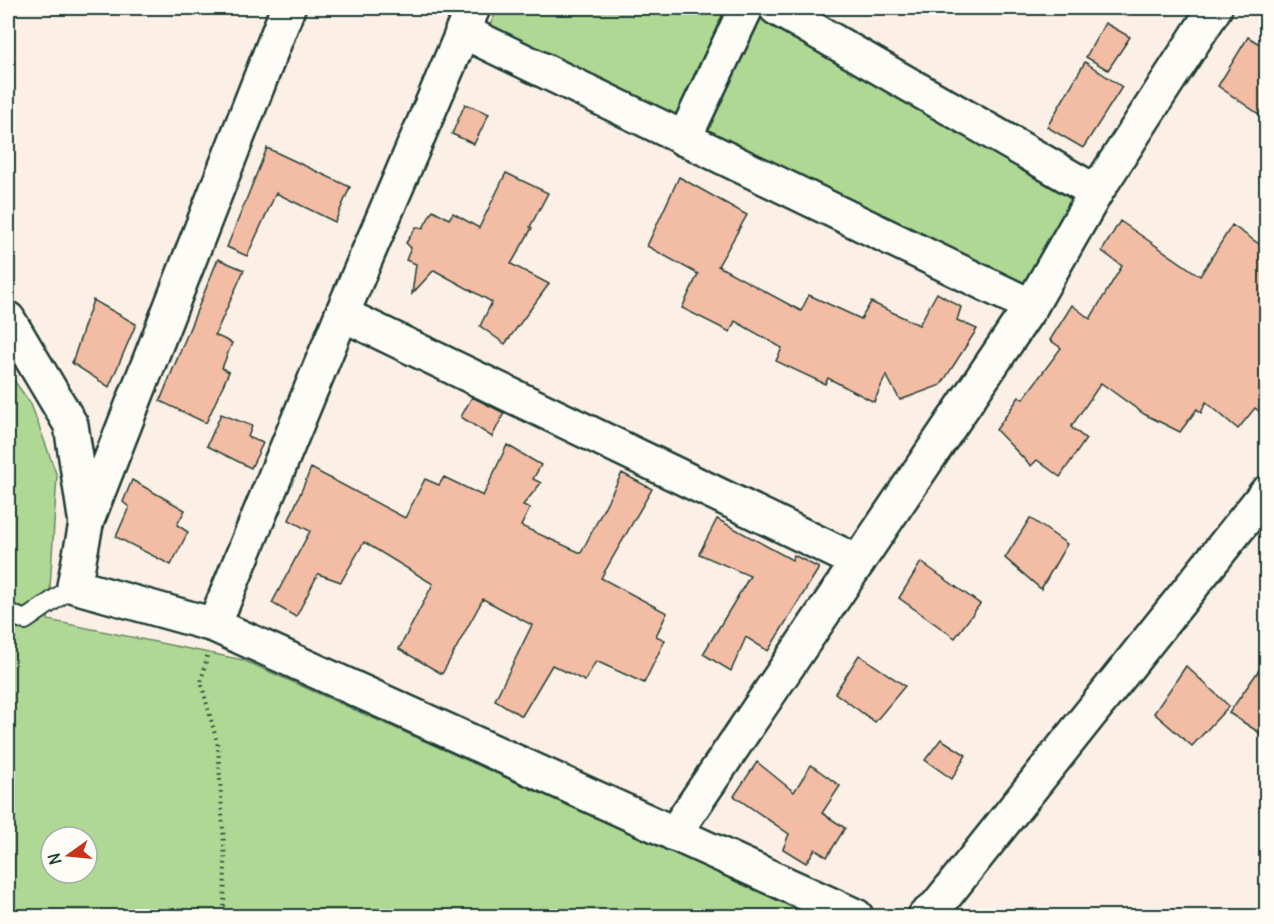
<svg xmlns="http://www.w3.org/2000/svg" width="1274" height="924" font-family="Delius,sans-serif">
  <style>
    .green { fill: #afd895; stroke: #678a64; stroke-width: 1.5; fill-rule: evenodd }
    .building { fill: #f2bda4; stroke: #1f3d34; stroke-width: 1.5 }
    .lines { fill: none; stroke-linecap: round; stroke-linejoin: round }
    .service-casing { stroke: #1f3d34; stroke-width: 22 }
    .minor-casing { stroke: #1f3d34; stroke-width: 38 }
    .path { stroke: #1f3d34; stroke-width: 4; stroke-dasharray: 1.5 4.5; stroke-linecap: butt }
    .service { stroke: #fdfcf7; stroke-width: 18 }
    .minor { stroke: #fdfcf7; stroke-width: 33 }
  </style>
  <rect width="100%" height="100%" fill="#fbefe6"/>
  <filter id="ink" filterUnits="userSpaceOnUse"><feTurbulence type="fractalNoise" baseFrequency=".0167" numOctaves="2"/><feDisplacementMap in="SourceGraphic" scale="12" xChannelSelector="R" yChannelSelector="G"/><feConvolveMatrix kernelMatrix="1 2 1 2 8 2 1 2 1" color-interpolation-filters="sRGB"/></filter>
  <g filter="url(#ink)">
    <g class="green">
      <path d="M498,8H750L1074,201L1023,285L489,27Z"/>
      <path d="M8,372L31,404L57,476L48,620L243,660L815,916H8ZM51,837H87V873H51Z"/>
    </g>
    <g class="building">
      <path d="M1105,23L1130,37L1108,70L1086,57Z"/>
      <path d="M1248,37L1266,48V119L1218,86Z"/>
      <path d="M1085,62L1122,87L1083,148L1047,127Z"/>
      <path d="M465,104L489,114L474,144L452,134Z"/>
      <path d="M267,148L350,187L335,222L276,193L247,256L227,247Z"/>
      <path d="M506,173L548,193L530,227L532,228L511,264L549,284L505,344L480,326L492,302L434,270L412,294L416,264L406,260L411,248L406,243L416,227L423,228L433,210L449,219L453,213L479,228Z"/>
      <path d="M679,177L747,215L718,266L801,311L809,295L861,319L871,302L919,325L937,293L961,307L957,320L977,329L941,385L900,400L886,375L874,402L828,378L825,384L776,361L782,348L735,321L730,332L682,308L698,274L647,246Z"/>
      <path d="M1120,221L1200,276L1232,225L1266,249V417L1255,408L1238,429L1206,402L1201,413L1197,409L1180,432L1144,414L1101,383L1071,427L1086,439L1060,477L1037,460L1031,466L996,430L1019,397L1023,399L1061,348L1050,340L1072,305L1090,319L1122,266L1102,251Z"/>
      <path d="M218,259L244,270L215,335L232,343L222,368L229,372L206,423L160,401Z"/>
      <path d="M93,300L136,324L109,387L72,363Z"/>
      <path d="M472,397L504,413L492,437L461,417Z"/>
      <path d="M221,414L252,426L248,437L263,443L251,468L207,446Z"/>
      <path d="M507,445L541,465L533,479L541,483L523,505L530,508L521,526L581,553L622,473L652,489L601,578L667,613L656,636L665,640L644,683L596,661L585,681L552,665L522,716L495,700L532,625L483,599L442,674L399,649L433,584L364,542L341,582L318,574L296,617L272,603L310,531L289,520L311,468L405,518L425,479L439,485L444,477L483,496Z"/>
      <path d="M132,480L185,510L177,525L188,532L171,565L116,537L129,507L123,502Z"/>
      <path d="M1030,518L1067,544L1041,589L1005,558Z"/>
      <path d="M717,519L792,560L794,555L819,568L768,651L746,637L731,671L703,654L750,576L699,554Z"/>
      <path d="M921,562L980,604L955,638L899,598Z"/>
      <path d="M859,655L905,686L875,722L835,693Z"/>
      <path d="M1266,660V737L1229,713Z"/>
      <path d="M1186,666L1229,706L1192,746L1154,713Z"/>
      <path d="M941,739L966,755L952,779L925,760Z"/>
      <path d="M757,762L794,792L811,765L840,786L822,813L845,828L827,857L815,849L806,863L783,849L789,834L734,796Z"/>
    </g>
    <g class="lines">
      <defs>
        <path id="service" d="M8,613L25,620L74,586"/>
        <g id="minor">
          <path d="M473,8L342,314L858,562"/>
          <path d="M776,8L1096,192"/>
          <path d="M462,31L1031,306"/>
          <path d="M684,139L746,8"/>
          <path d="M8,319L71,425L86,524L74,586L214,625L856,916"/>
          <path d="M86,523L288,8"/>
          <path d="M214,625L342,314"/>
          <path d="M674,834L1031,306L1096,192L1215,8"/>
          <path d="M925,916L937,906L1266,493"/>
        </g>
      </defs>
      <use href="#service" class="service-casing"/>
      <use href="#minor" class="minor-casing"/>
      <path class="path" d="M207,656L201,682L218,746L225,862L224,916"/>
      <use href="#service" class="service"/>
      <use href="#minor" class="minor"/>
    </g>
  </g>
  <rect width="1274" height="924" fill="none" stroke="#fdfcf7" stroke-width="30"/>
  <rect x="15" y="15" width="1244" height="894" fill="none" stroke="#1f3d34" stroke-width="2" filter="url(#ink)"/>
  <g transform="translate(69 855) rotate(255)"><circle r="28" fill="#fdfcf7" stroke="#a4b0a9" stroke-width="1.5"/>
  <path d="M0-4.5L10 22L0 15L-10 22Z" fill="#c8321e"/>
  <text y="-9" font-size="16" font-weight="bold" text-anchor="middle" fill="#1f3d34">N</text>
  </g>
</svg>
